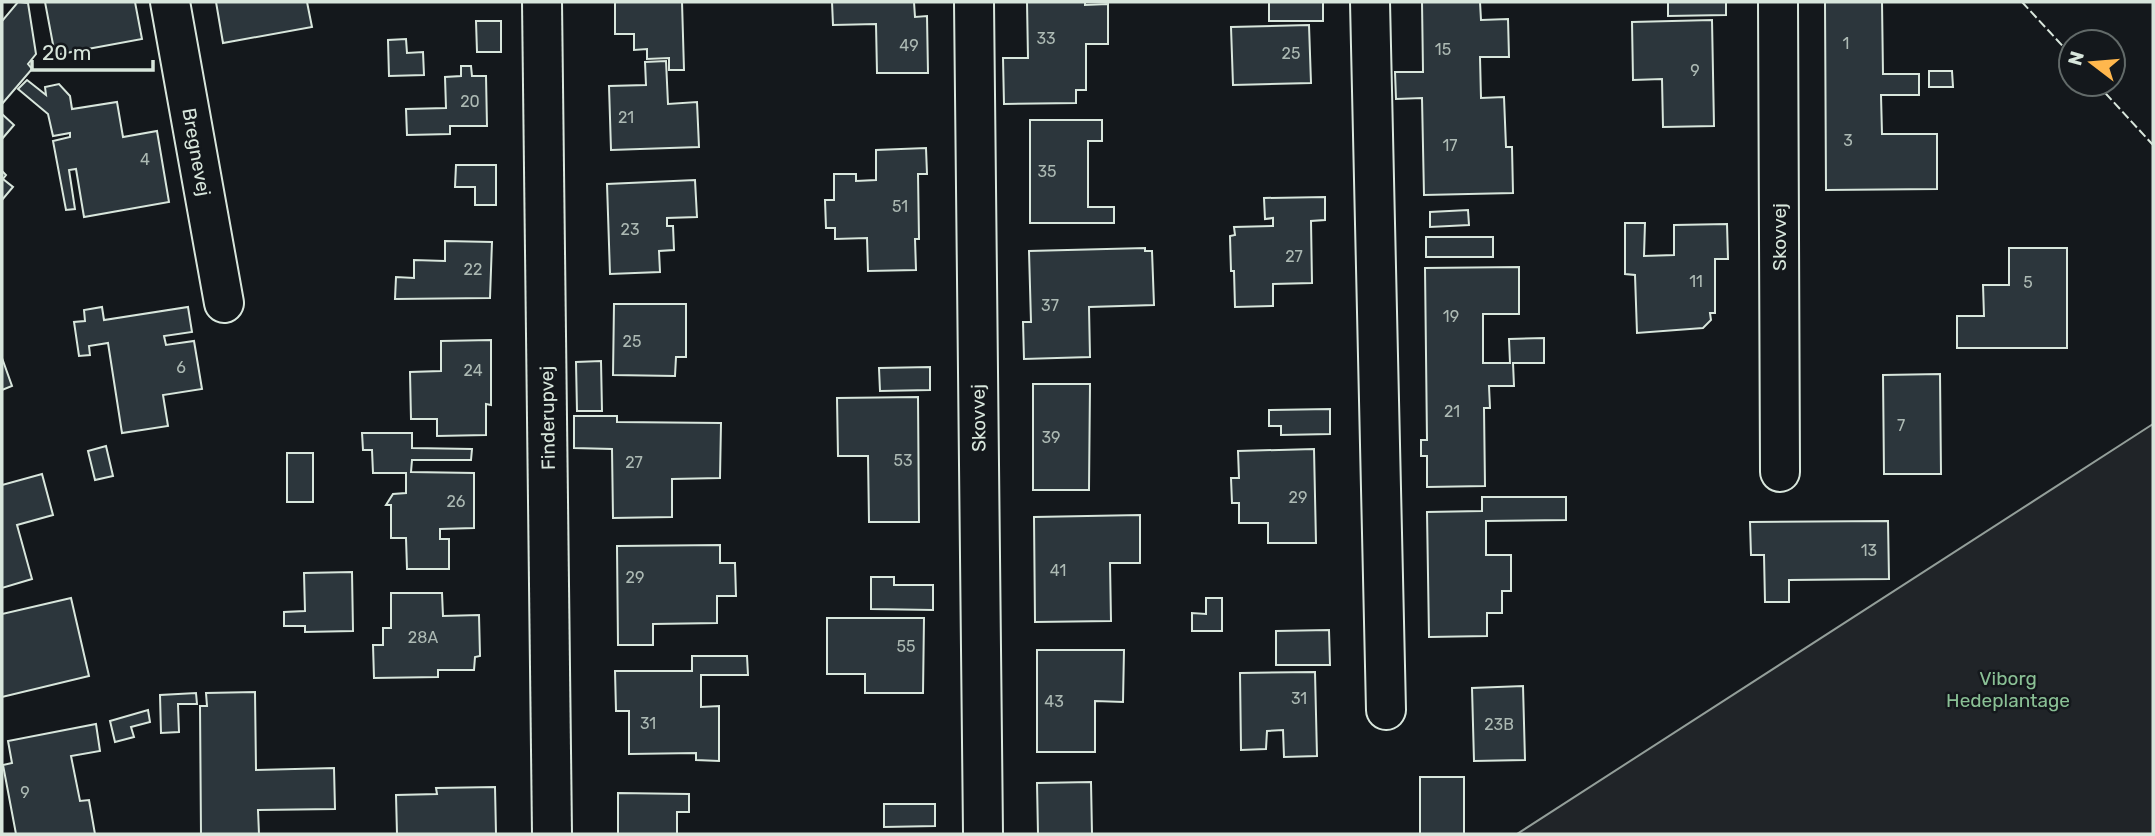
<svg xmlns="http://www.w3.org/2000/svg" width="2155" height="836" font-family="Rubik,sans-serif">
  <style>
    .green { fill: #202428; stroke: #939e99; stroke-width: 2 }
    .building { fill: #2c363c; stroke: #d8e6dc; stroke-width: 2 }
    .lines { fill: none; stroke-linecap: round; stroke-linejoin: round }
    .minor-casing { stroke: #d8e6dc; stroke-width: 42 }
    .minor { stroke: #14181c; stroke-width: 38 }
    .fence { stroke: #d8e6dc; stroke-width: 2; stroke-dasharray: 9 3.5; stroke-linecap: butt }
    .labels { text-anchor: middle; stroke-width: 5; stroke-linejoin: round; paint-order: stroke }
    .number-label { font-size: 16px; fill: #adbab4 }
    .street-label { font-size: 19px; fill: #d8e6dc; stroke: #14181c }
    .park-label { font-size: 19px; fill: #8ac095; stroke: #14181c }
  </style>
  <rect width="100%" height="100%" fill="#14181c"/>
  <path class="green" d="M2153,424V834H1517Z"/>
  <g class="building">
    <path d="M18,2L28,3L36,54L28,64L32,69L2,104V21Z"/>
    <path d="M45,2H135L142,39L55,55Z"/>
    <path d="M216,2H307L312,27L223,43Z"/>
    <path d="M615,2H682L684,70H669V58L647,59V49L634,50V34H615Z"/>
    <path d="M832,2H914L915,17L927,16L928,73H877L876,24L833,25Z"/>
    <path d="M1027,2H1085V5L1108,4V44H1086V90H1076V103L1004,104L1003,58H1028Z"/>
    <rect x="1269" y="2" width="54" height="19"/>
    <path d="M1422,2H1480L1481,20L1508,19L1509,57H1480L1481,98L1504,97L1506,147H1512L1513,193L1424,195L1422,98L1396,99L1395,72H1423Z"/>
    <path d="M1668,2H1726V15L1668,16Z"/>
    <path d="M1825,2H1882L1883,74H1919V95H1881L1882,134H1937V189L1826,190Z"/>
    <path d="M1712,20L1714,126L1663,127L1662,79L1633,80L1632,22Z"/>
    <path d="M476,21H501V52H477Z"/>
    <path d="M1309,25L1311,83L1233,85L1231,27Z"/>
    <path d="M406,39L407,53L423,52L424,75L389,76L388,40Z"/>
    <path d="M666,61L668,104L697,102L699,147L611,150L609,86L646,85L645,62Z"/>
    <path d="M461,66H471L472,76H486L487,126H450V134L407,135L406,109L446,108L445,77L461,76Z"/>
    <path d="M1929,71H1952L1953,87H1929Z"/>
    <path d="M27,80L46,95L45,87L59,84L70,96L72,109L117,102L123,137L157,131L169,202L84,217L76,169L69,170L75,209L66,210L53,141L70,137V133L53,136L48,114L18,89Z"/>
    <path d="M2,114L14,125L2,139Z"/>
    <path d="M1030,120H1102V141H1088V207H1114V223H1030Z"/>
    <path d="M926,148L927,174H918L919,239H915L916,270L868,271L867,238L835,239V228H826L825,200H834V174H856V181L876,180V150Z"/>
    <path d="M456,165H496V205H475V187H455Z"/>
    <path d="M2,171L6,175L3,179L13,187L2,200Z"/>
    <path d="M695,180L697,217L667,218V226H673L674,250L659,251L660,272L610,274L607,184Z"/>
    <path d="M1325,197V220L1311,221L1312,283L1273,284V306L1235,307L1234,271H1231L1230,236L1235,235L1234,227L1273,226V218L1265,219L1264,198Z"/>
    <path d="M1468,210L1469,225L1430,227V212Z"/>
    <path d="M1625,223H1645L1644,256L1674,255V225L1727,224L1728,259H1715V313H1710L1711,320L1703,328L1637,333L1635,275L1625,274Z"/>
    <rect x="1426" y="237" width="67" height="20"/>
    <path d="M445,241L492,242L490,298L395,299L396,277L414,278V260L445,261Z"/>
    <path d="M1145,248V251H1152L1154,305L1089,307L1090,357L1024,359L1023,322H1031L1029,251Z"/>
    <path d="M2009,248H2067V348H1957V316H1984L1983,285H2009Z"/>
    <path d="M1519,267V314H1483V363H1510L1509,339L1544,338V363H1513L1514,386H1489L1490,408H1484L1485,486L1427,487V456H1421V440H1427L1425,268Z"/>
    <path d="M614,304H686V357H676L675,376L613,375Z"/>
    <path d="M102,307L104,320L188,307L192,332L164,336L166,345L194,341L202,389L163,395L168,426L122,433L108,343L89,346L90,355L79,356L74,322L85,321L84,310Z"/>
    <path d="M491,340V405L486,404V435L437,436V419H411L410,372L441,371V341Z"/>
    <path d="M2,358L12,386L2,390Z"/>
    <path d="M601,361L602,411H577L576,362Z"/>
    <path d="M930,367V390L880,391L879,368Z"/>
    <path d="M1940,374L1941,474H1884L1883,375Z"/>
    <path d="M1033,384H1090L1089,490H1033Z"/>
    <path d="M918,397L919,522H869L868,456H838L837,398Z"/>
    <path d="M1330,409V434L1281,435V426H1269V410Z"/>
    <path d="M574,416H617V422L721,423L720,478L672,479V517L613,518L612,449L574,448Z"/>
    <path d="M362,433H412V448L472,449L471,460H412L411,472L474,473V528L440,529V539H449V569H407L406,538H391V505H386L393,494L406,493V473H373L372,450H363Z"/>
    <path d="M106,446L113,476L95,480L88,451Z"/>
    <path d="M1314,449L1316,543H1268V523H1239V503H1232L1231,478H1239L1238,451Z"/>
    <rect x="287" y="453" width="26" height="49"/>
    <path d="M42,474L53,515L17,525L32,579L2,588V485Z"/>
    <path d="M1482,497H1566V520L1486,521V555H1511V591H1502V613H1487V636L1429,637L1427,512L1482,511Z"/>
    <path d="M1140,515V563H1110L1111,621L1035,622L1034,517Z"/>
    <path d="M1888,521L1889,579L1789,580V602H1765L1764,555H1751L1750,522Z"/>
    <path d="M720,545V563H735L736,596H717V623L653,624V645H618L617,546Z"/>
    <path d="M352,572L353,631L305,632V626H284V612L305,611L304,573Z"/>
    <path d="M871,577H894V585H933V610L871,609Z"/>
    <path d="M391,593H442L443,616L479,615L480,656L475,657L474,670H438V677L374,678L373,645H383V628H391Z"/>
    <path d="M71,598L89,676L2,697V614Z"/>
    <path d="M1206,598H1222V631H1192V613L1206,614Z"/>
    <path d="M827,618H924L923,693H865V674H827Z"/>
    <path d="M1329,630L1330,665H1276V631Z"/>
    <path d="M1037,650H1124L1123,702L1095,701V752H1037Z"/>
    <path d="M692,656H747L748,675H701V707L719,706V761L696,760V753L629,754V711H616L615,671H692Z"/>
    <path d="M1315,672L1317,756L1284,757L1283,730L1267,731L1266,749L1241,750L1240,673Z"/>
    <path d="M1523,686L1525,760L1474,761L1472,688Z"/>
    <path d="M255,692L256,770L334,768L335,809L258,810L259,834H201L200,706H207L206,693Z"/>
    <path d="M196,693L197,704H178L179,732L161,733L160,695Z"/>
    <path d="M148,710L150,722L131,727L134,737L115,742L110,721Z"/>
    <path d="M96,724L100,751L71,756L80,801L89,800L95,834H16L3,765L12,763L8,741Z"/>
    <rect x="1420" y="777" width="44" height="57"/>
    <path d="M1091,782L1092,834H1038L1037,783Z"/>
    <path d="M495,787L496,834H397L396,795L437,794L436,788Z"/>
    <path d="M618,793L689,794V812H677V834H618Z"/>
    <path d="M884,804H935V826L884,827Z"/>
  </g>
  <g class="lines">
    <defs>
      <g id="minor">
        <path d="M170,2L224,303"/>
        <path d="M542,2L552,834"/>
        <path d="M974,2L983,834"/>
        <path d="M1370,2L1386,710"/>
        <path d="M1778,2L1780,472"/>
      </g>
    </defs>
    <use href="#minor" class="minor-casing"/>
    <use href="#minor" class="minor"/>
    <g class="fence">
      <path d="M2022,2L2071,55"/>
      <path d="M2097,84L2153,145"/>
    </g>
  </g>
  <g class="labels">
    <g class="number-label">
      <text x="1046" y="44">33</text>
      <text x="1846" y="49">1</text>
      <text x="909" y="51">49</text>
      <text x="1443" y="55">15</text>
      <text x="1291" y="59">25</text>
      <text x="1695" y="76">9</text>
      <text x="470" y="107">20</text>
      <text x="626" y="123">21</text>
      <text x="1848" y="146">3</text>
      <text x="1450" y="151">17</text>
      <text x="145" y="165">4</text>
      <text x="1047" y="177">35</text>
      <text x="900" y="212">51</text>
      <text x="630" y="235">23</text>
      <text x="1294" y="262">27</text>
      <text x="473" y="275">22</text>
      <text x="1696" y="287">11</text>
      <text x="2028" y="288">5</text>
      <text x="1050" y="311">37</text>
      <text x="1451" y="322">19</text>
      <text x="632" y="347">25</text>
      <text x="181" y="373">6</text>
      <text x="473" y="376">24</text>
      <text x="1452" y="417">21</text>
      <text x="1901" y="431">7</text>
      <text x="1051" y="443">39</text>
      <text x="903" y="466">53</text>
      <text x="634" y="468">27</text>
      <text x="1298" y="503">29</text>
      <text x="456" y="507">26</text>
      <text x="1869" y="556">13</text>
      <text x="1058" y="576">41</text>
      <text x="635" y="583">29</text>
      <text x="423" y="643">28A</text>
      <text x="906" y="652">55</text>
      <text x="1299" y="704">31</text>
      <text x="1054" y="707">43</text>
      <text x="648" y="729">31</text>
      <text x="1499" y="730">23B</text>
      <text x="25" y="798">9</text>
    </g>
    <g class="street-label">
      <text transform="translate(197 152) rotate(80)" y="7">Bregnevej</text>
      <text transform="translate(1779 237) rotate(-90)" y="7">Skovvej</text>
      <text transform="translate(547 418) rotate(-91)" y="7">Finderupvej</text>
      <text transform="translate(978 418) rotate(-91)" y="7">Skovvej</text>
    </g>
    <g class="park-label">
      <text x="2008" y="685">Viborg<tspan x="2008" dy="22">Hedeplantage</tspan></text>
    </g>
  </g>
  <rect width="2155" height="836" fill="none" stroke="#d8e6dc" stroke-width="7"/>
  <g transform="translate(2092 63) rotate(286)"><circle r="33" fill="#14181c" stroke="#626a69" stroke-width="2"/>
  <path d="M0-5L12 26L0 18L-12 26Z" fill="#ffb74d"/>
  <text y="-10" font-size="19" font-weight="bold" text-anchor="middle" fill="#d8e6dc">N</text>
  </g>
  <path d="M32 60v10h121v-10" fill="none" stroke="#d8e6dc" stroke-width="3.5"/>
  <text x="42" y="60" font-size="21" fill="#d8e6dc" stroke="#14181c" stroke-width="5" paint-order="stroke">20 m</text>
</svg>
